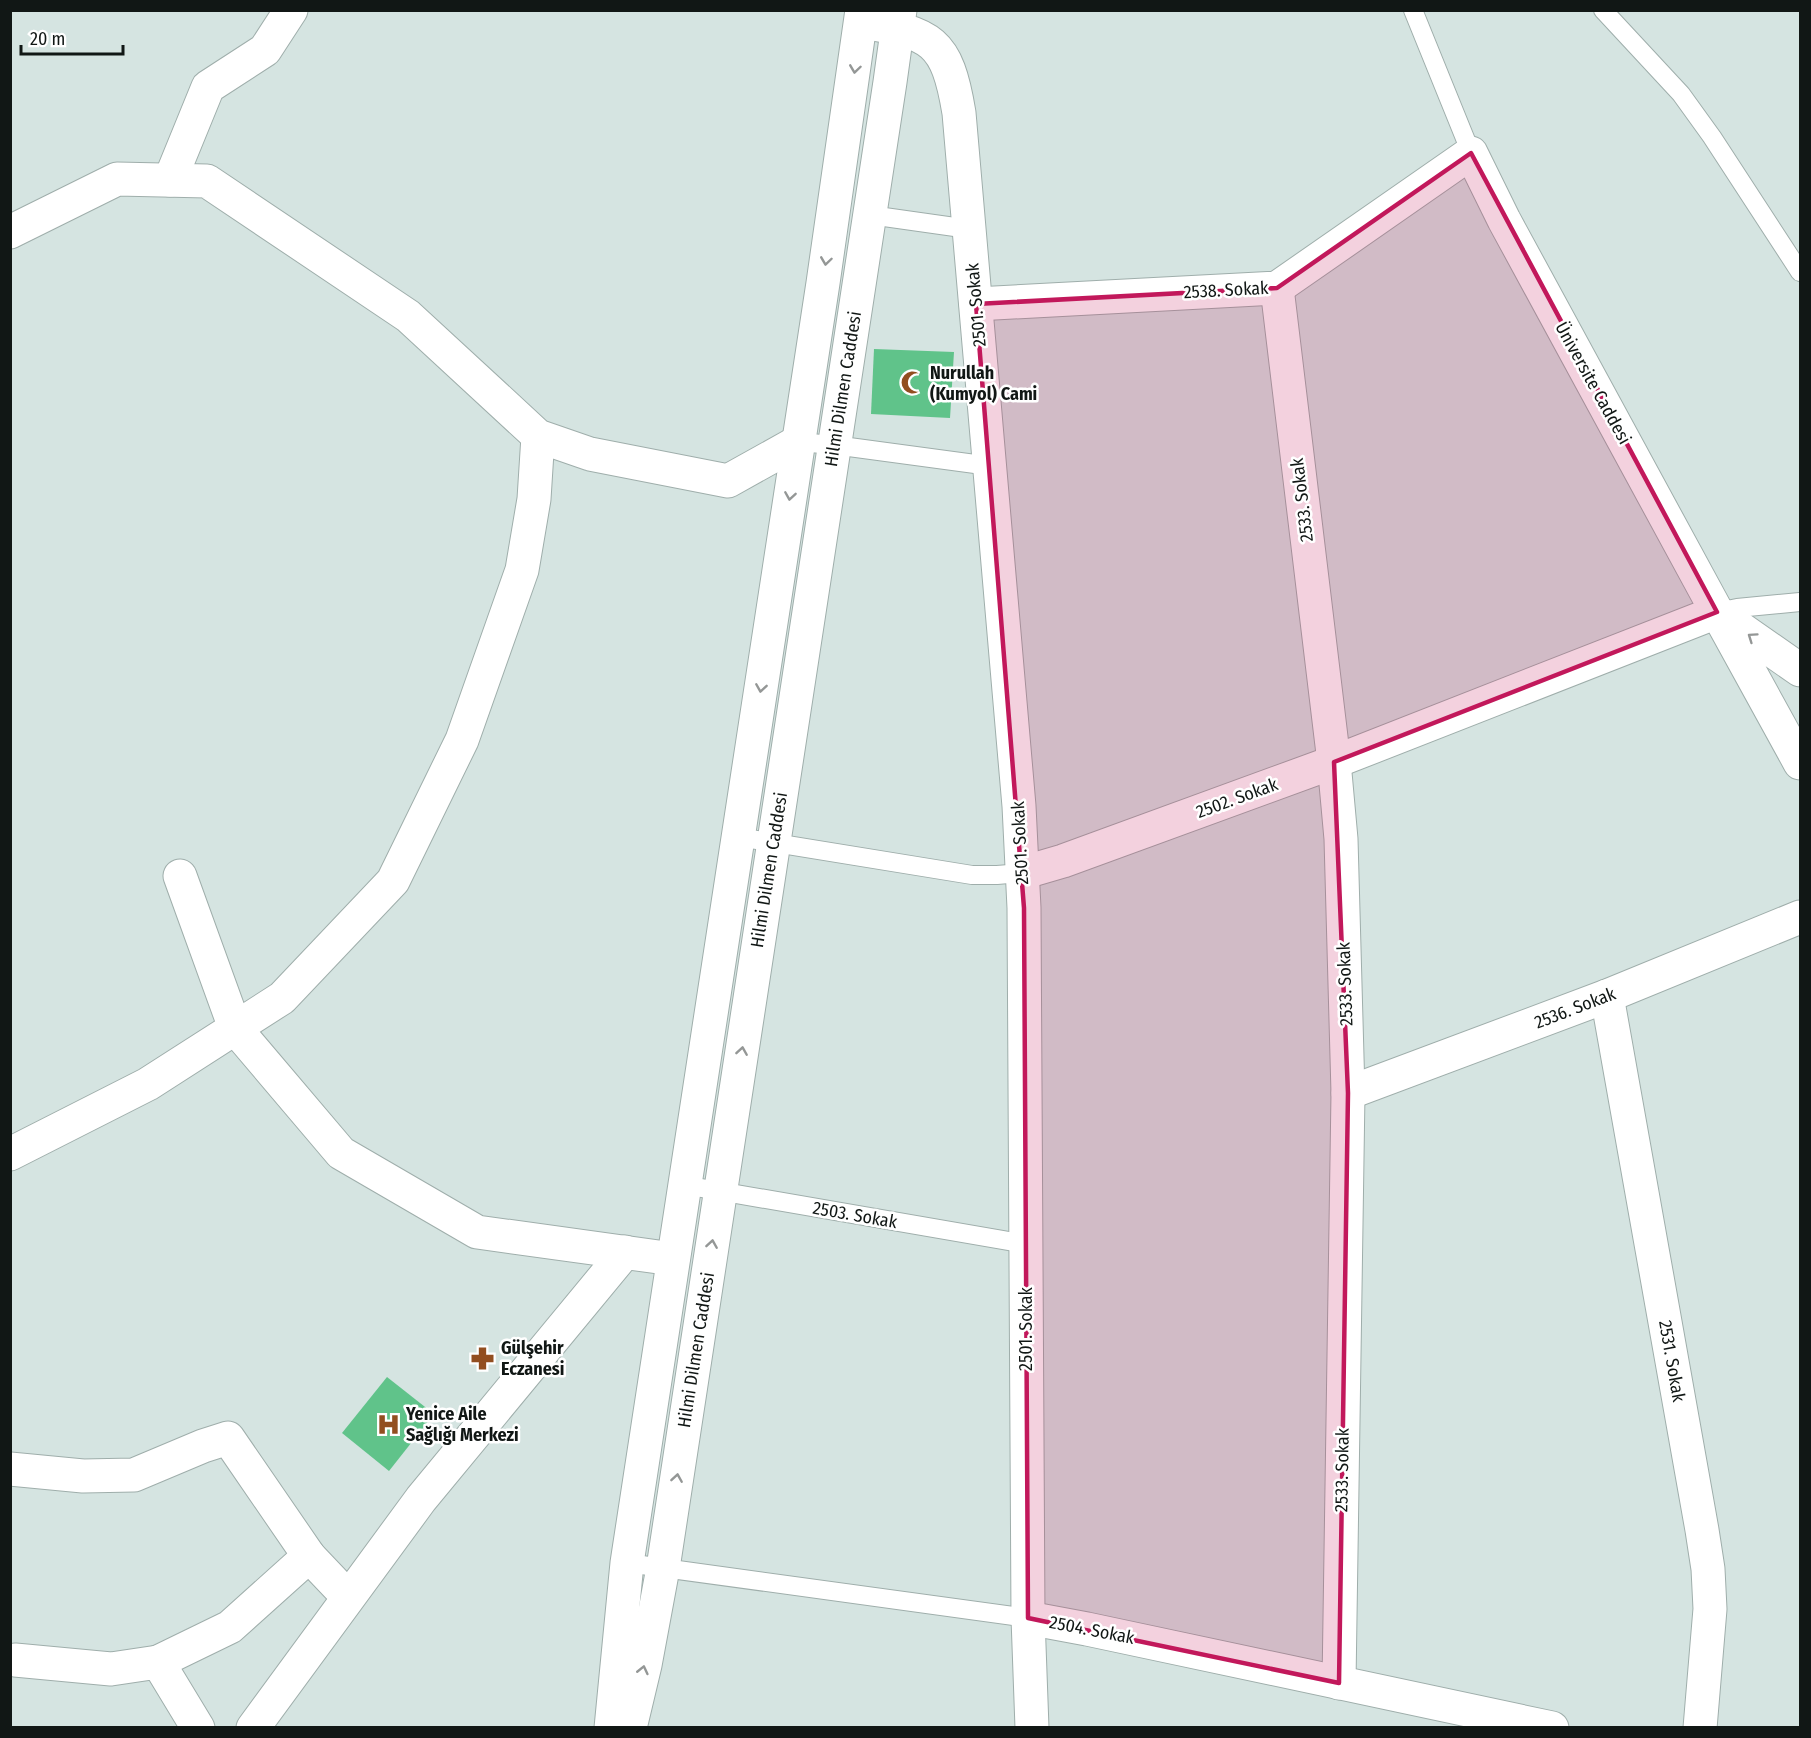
<svg xmlns="http://www.w3.org/2000/svg" width="1811" height="1738" font-family="'Fira Sans Condensed',sans-serif">
  <style>
    .building { fill: #60c38a }
    .lines { fill: none; stroke-linecap: round; stroke-linejoin: round }
    .lane-casing { stroke: #9faeab; stroke-width: 20 }
    .street-casing { stroke: #9faeab; stroke-width: 35 }
    .secondary-casing { stroke: #9faeab; stroke-width: 35 }
    .lane { stroke: #fff; stroke-width: 18 }
    .street { stroke: #fff; stroke-width: 33 }
    .secondary { stroke: #fff; stroke-width: 33 }
    .oneway { stroke: #949796 }
    .marked { fill: #c2185b; fill-opacity: 0.2; stroke: #c2185b; stroke-width: 4.5; stroke-linejoin: round }
    .labels { text-anchor: middle; stroke-width: 5; stroke-linejoin: round; paint-order: stroke }
    .street-label { font-size: 18px; fill: #111715; stroke: #fff }
    .poi-label { font-size: 18px; font-weight: bold; fill: #111715; stroke: #fff; text-anchor: start }
  </style>
  <rect width="100%" height="100%" fill="#d5e4e1"/>
  <g class="building">
    <path d="M874,349L954,352L950,418L871,414Z"/>
    <path d="M387,1377L434,1414L389,1471L342,1433Z"/>
  </g>
  <g class="lines">
    <defs>
      <g id="lane">
        <path d="M1413,10L1471,153"/>
        <path d="M1603,10L1681,94L1712,137L1800,272"/>
        <path d="M870,215L969,229"/>
        <path d="M798,442L834,445L990,466"/>
        <path d="M1717,612L1737,608L1800,602"/>
        <path d="M738,837L972,875H997L1022,873"/>
        <path d="M684,1185L1026,1244"/>
        <path d="M627,1563L1028,1618"/>
      </g>
      <g id="street">
        <path d="M861,22C932,33 947,40 959,113L1019,806L1024,908L1028,1618L1032,1728"/>
        <path d="M170,180L208,87L265,50L291,10"/>
        <path d="M10,232L117,179L207,181L408,316L538,436L590,454L728,481L798,442"/>
        <path d="M1277,288L1334,762L1341,839L1348,1093L1339,1683"/>
        <path d="M976,304L1277,288L1471,153L1504,220L1717,612L1334,762L1063,861L1022,873"/>
        <path d="M1800,670L1717,612L1800,763"/>
        <path d="M180,876L235,1028L341,1153L477,1232L673,1259"/>
        <path d="M1607,996L1702,1530L1708,1569L1710,1609L1700,1728"/>
        <path d="M1348,1093L1607,996L1800,917"/>
        <path d="M10,1154L148,1084L282,998L393,881L462,740L522,570L534,499L538,436"/>
        <path d="M10,1469L83,1476L134,1475L203,1446L228,1438L309,1556L348,1597"/>
        <path d="M1028,1618L1087,1629L1552,1728"/>
        <path d="M15,1660L111,1669L158,1662L198,1728"/>
        <path d="M158,1662L230,1627L309,1556"/>
        <path d="M253,1728L421,1499L625,1252"/>
      </g>
      <g id="secondary">
        <path d="M611,1728L627,1563L823,283L862,10"/>
        <path d="M630,1728L645,1665L663,1568L890,82L900,10"/>
      </g>
    </defs>
    <use href="#lane" class="lane-casing"/>
    <use href="#street" class="street-casing"/>
    <use href="#secondary" class="secondary-casing"/>
    <use href="#lane" class="lane"/>
    <use href="#street" class="street"/>
    <use href="#secondary" class="secondary"/>
  </g>
  <defs><path id="oneway-chevron" d="M-2-3.5L2.5 0L-2 3.5" fill="none" stroke-width="1.6" stroke-linecap="round" stroke-linejoin="round" transform="scale(1.5)"/></defs>
  <g class="oneway">
    <use href="#oneway-chevron" transform="translate(855 69) rotate(98)"/>
    <use href="#oneway-chevron" transform="translate(826 261) rotate(98)"/>
    <use href="#oneway-chevron" transform="translate(790 496) rotate(99)"/>
    <use href="#oneway-chevron" transform="translate(1752 637) rotate(-145)"/>
    <use href="#oneway-chevron" transform="translate(761 688) rotate(99)"/>
    <use href="#oneway-chevron" transform="translate(742 1051) rotate(-81)"/>
    <use href="#oneway-chevron" transform="translate(712 1244) rotate(-81)"/>
    <use href="#oneway-chevron" transform="translate(677 1478) rotate(-81)"/>
    <use href="#oneway-chevron" transform="translate(643 1670) rotate(-77)"/>
  </g>
  <path class="marked" d="M1471,153L1717,612L1334,762L1348,1093L1339,1683L1028,1618L1024,908L976,304L1277,288Z"/>
  <defs>
    <symbol id="mosque-bare" viewBox="-9 -9 18 18"><path d="M3.5-4.9A6 6 0 1 0 3.5 4.9A5 5 0 1 1 3.5-4.9Z" fill="#924e20" stroke="#fff" stroke-width="2.5" paint-order="stroke"/></symbol>
    <symbol id="pharmacy-bare" viewBox="-9 -9 18 18"><path d="M-2-6h4v4h4v4h-4v4h-4v-4h-4v-4h4Z" fill="#924e20" stroke="#fff" stroke-width="2.5" paint-order="stroke"/></symbol>
    <symbol id="hospital-bare" viewBox="-9 -9 18 18"><path d="M-5-5h3v3.5h4V-5h3V5h-3V1.5h-4V5h-3Z" fill="#924e20" stroke="#fff" stroke-width="2.5" paint-order="stroke"/></symbol>
  </defs>
  <g fill-rule="evenodd">
    <use href="#mosque-bare" x="896" y="366" width="33" height="33"/>
    <use href="#pharmacy-bare" x="466" y="1342" width="33" height="33"/>
    <use href="#hospital-bare" x="372" y="1408" width="33" height="33"/>
  </g>
  <g class="labels">
    <g class="street-label">
      <text transform="translate(1226 290) rotate(-3)" y="6">2538. Sokak</text>
      <text transform="translate(976 305) rotate(-95)" y="6">2501. Sokak</text>
      <text transform="translate(1593 383) rotate(61)" y="6">Üniversite Caddesi</text>
      <text transform="translate(843 389) rotate(-81)" y="6">Hilmi Dilmen Caddesi</text>
      <text transform="translate(1302 500) rotate(-97)" y="6">2533. Sokak</text>
      <text transform="translate(1237 798) rotate(-20)" y="6">2502. Sokak</text>
      <text transform="translate(1020 843) rotate(-93)" y="6">2501. Sokak</text>
      <text transform="translate(769 870) rotate(-81)" y="6">Hilmi Dilmen Caddesi</text>
      <text transform="translate(1345 984) rotate(-92)" y="6">2533. Sokak</text>
      <text transform="translate(1575 1008) rotate(-21)" y="6">2536. Sokak</text>
      <text transform="translate(855 1215) rotate(10)" y="6">2503. Sokak</text>
      <text transform="translate(1026 1329) rotate(-90)" y="6">2501. Sokak</text>
      <text transform="translate(696 1350) rotate(-81)" y="6">Hilmi Dilmen Caddesi</text>
      <text transform="translate(1672 1361) rotate(80)" y="6">2531. Sokak</text>
      <text transform="translate(1342 1470) rotate(-89)" y="6">2533. Sokak</text>
      <text transform="translate(1092 1630) rotate(11)" y="6">2504. Sokak</text>
    </g>
    <g class="poi-label">
      <text x="930" y="379">Nurullah<tspan x="930" dy="21">(Kumyol) Cami</tspan></text>
      <text x="501" y="1354">Gülşehir<tspan x="501" dy="21">Eczanesi</tspan></text>
      <text x="406" y="1420">Yenice Aile<tspan x="406" dy="21">Sağlığı Merkezi</tspan></text>
    </g>
  </g>
  <rect width="1811" height="1738" fill="none" stroke="#111715" stroke-width="24"/>
  <path d="M21 45v9h102v-9" fill="none" stroke="#111715" stroke-width="3"/>
  <text x="30" y="45" font-size="18" fill="#111715" stroke="#ffffff" stroke-width="4.5" paint-order="stroke">20 m</text>
</svg>
